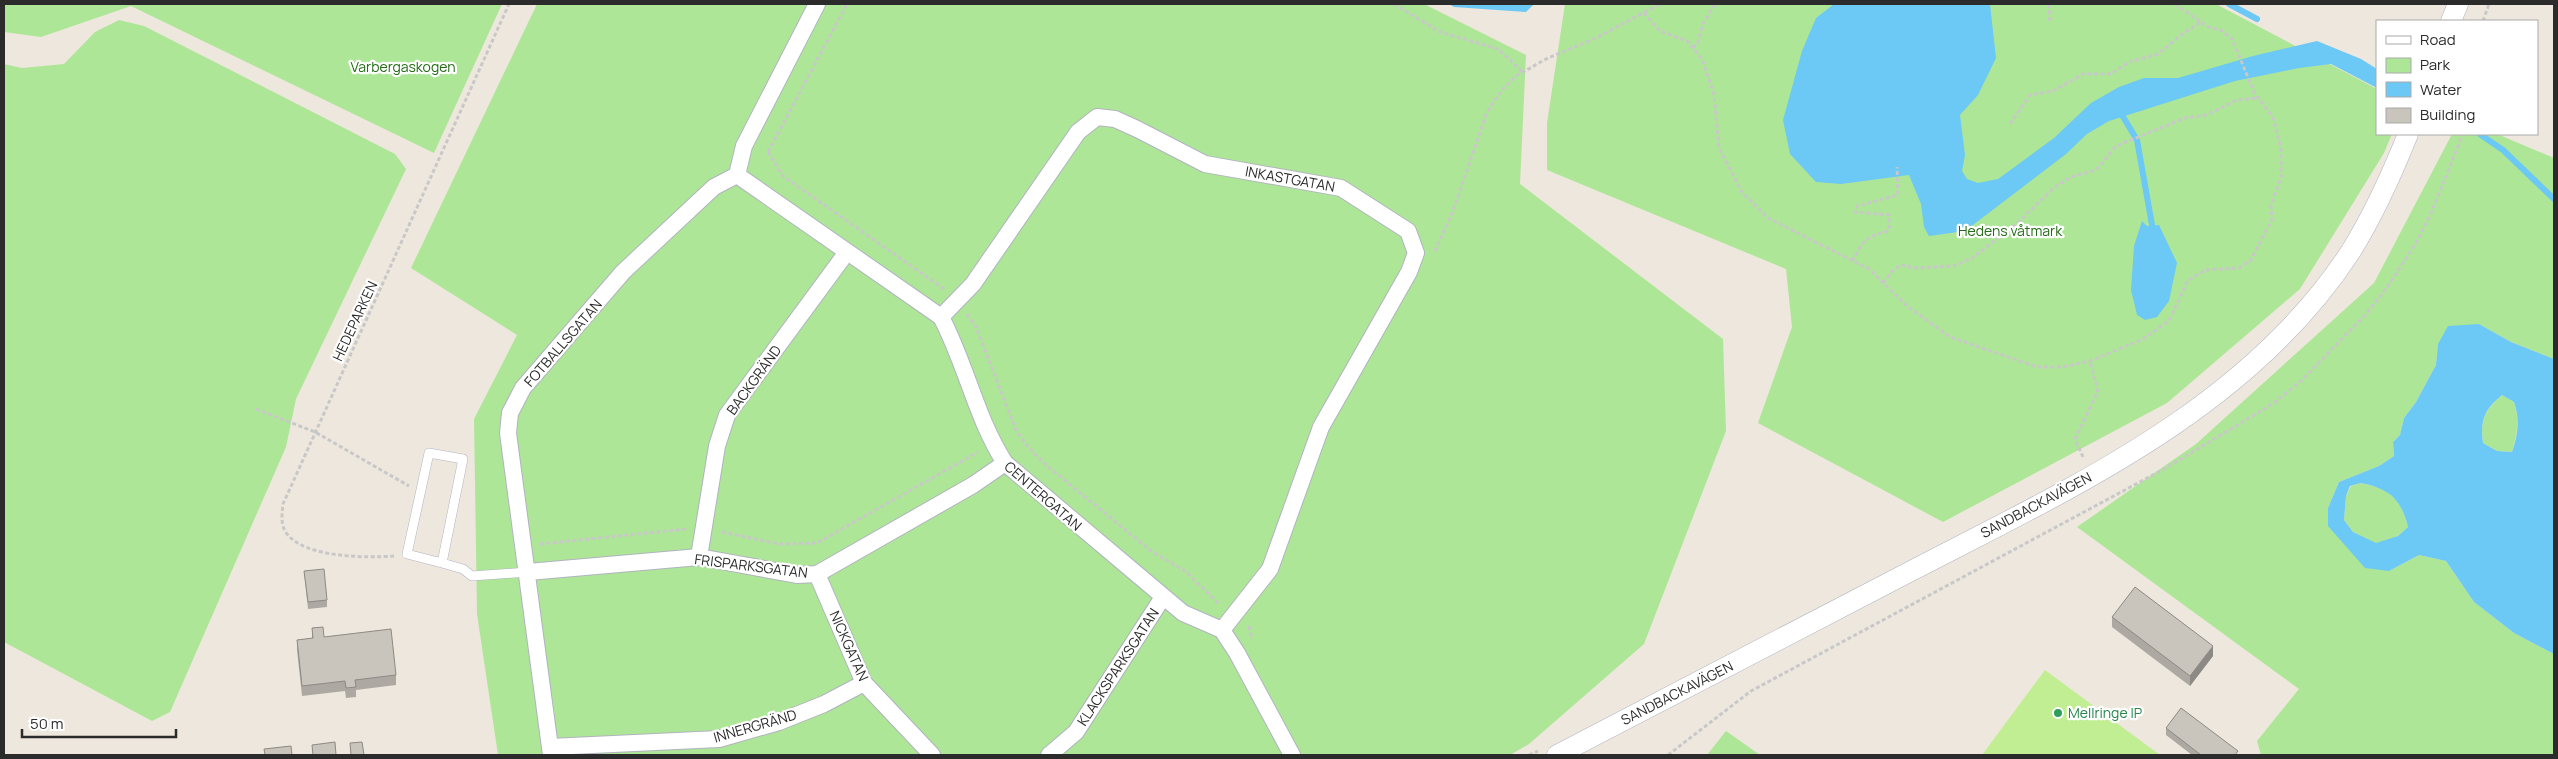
<svg xmlns="http://www.w3.org/2000/svg" width="2558" height="759" font-family="Manrope,sans-serif">
  <style>
    .green { fill: #aee697 }
    .pitch { fill: #c2ee93 }
    .water { fill: #6cc8f4; fill-rule: evenodd }
    .lines { fill: none; stroke-linecap: round; stroke-linejoin: round }
    .stream { stroke: #6cc8f4; stroke-width: 6 }
    .service-casing { stroke: #b1b3c0; stroke-width: 10 }
    .minor-casing { stroke: #b1b3c0; stroke-width: 18 }
    .tertiary-casing { stroke: #b1b3c0; stroke-width: 21 }
    .path { stroke: #c8c8c8; stroke-width: 3; stroke-dasharray: 4 2.5; stroke-linecap: butt }
    .service { stroke: #fff; stroke-width: 9 }
    .minor { stroke: #fff; stroke-width: 16 }
    .tertiary { stroke: #fff; stroke-width: 20 }
    .wall { fill: #ada9a2 }
    .shaded-wall { fill: #8d8984 }
    .building { fill: #c9c4bc; stroke: #8d8984 }
    .leisure-dot { fill: #2e9e5b; stroke: #fff; stroke-width: 2 }
    .labels { text-anchor: middle; stroke-width: 4.5; stroke-linejoin: round; paint-order: stroke }
    .park-label { font-size: 14px; fill: #246c17; stroke: #fff }
    .street-label { font-size: 14px; fill: #2b2b2b; stroke: #fff }
    .leisure-label { font-size: 14px; fill: #27864d; stroke: #fff; text-anchor: start }
  </style>
  <rect width="100%" height="100%" fill="#eee7dd"/>
  <g class="green">
    <path d="M4,4H502L434,153L131,6L41,37L4,32Z"/>
    <path d="M537,4H1424L1526,55L1520,184L1723,339L1726,431L1644,644L1529,744L1510,755H498L477,614L474,419L517,335L411,268Z"/>
    <path d="M1565,4H2216L2377,89V134H2392L2384,153L2300,289L2167,403L1943,522L1758,423L1792,327L1786,269L1547,170V123Z"/>
    <path d="M119,20L144,26L395,154L406,169L296,399L286,447L170,712L152,721L4,642V64L22,68L64,64L95,32Z"/>
    <path d="M2452,134H2497L2554,158V359L2511,342L2479,324L2438,344L2436,365L2416,402L2404,418L2400,435L2393,442L2394,456L2379,466L2339,482L2328,508L2389,571L2419,555L2446,561L2474,602L2514,633L2554,654V755H2261L2257,741L2299,689L2077,527L2196,444L2374,283Z"/>
    <path d="M2502,395L2514,402C2520,420 2517,434 2512,452L2497,451L2483,443C2480,420 2484,411 2502,395Z"/>
    <path d="M2361,483C2390,489 2401,498 2408,527L2398,536L2376,544L2353,532L2344,520L2346,496L2351,486Z"/>
    <path d="M1726,731L1760,755H1707Z"/>
  </g>
  <path class="pitch" d="M2045,670L2160,755H1982Z"/>
  <g class="water">
    <path d="M1449,4H1534L1526,12L1454,7Z"/>
    <path d="M1834,4H1990L1996,58L1978,95L1960,115L1965,155L1962,171L1967,179L1978,183L1998,179L2054,138L2091,103L2119,87L2144,78H2178L2253,56L2317,41L2361,59L2377,69V88L2331,64L2299,68L2235,81L2109,121L2087,134L2066,154L1965,231L1929,236L1924,227L1921,204L1909,175L1841,184L1816,182L1790,154L1783,120L1802,51L1816,18Z"/>
    <path d="M2142,221L2147,226L2159,225L2177,263L2169,301L2157,317L2145,320L2137,315L2131,290L2134,246Z"/>
    <path d="M2479,324L2511,342L2554,359V654L2514,633L2474,602L2446,561L2419,555L2389,571L2365,568L2328,526V508L2339,482L2379,466L2394,456L2393,442L2400,435L2404,418L2416,402L2436,365L2438,344L2448,326ZM2502,395L2514,402C2520,419 2518,435 2512,452L2497,451L2483,443C2480,420 2484,410 2502,395ZM2361,483C2390,489 2401,499 2408,527L2398,536L2376,543L2353,532L2344,520L2346,496L2350,486Z"/>
  </g>
  <g class="lines">
    <g class="stream">
      <path d="M2229,4L2257,19"/>
      <path d="M2119,110L2137,140L2152,225"/>
      <path d="M2481,135L2503,150L2554,199"/>
    </g>
    <defs>
      <path id="service" d="M442,563L407,554L429,453L463,459L442,563L463,569L472,576L528,572"/>
      <g id="minor">
        <path d="M737,175L941,317C966,364 976,418 1005,463L1183,613L1222,630L1237,653L1292,755"/>
        <path d="M941,317L973,284L1078,132L1097,117L1115,119L1137,129L1205,164L1341,188L1408,231L1416,253L1409,272L1321,427L1270,569L1222,630"/>
        <path d="M699,557L717,446L727,415L847,252"/>
        <path d="M528,572L699,557L797,575L817,574L973,485L1005,463"/>
        <path d="M817,574L864,683L932,755"/>
        <path d="M550,747L719,739L779,722L824,704L864,683"/>
        <path d="M551,755L508,433L510,413L523,388L623,272L714,187L737,175L744,146L817,4"/>
        <path d="M1049,755L1076,732L1163,597"/>
      </g>
      <g id="tertiary">
        <path d="M2451,21L2458,4"/>
        <path d="M1557,755C1675,693 1794,632 1913,570C2073,487 2249,408 2351,251C2374,214 2392,174 2408,134"/>
      </g>
    </defs>
    <use href="#service" class="service-casing"/>
    <use href="#minor" class="minor-casing"/>
    <use href="#tertiary" class="tertiary-casing"/>
    <g class="path">
      <path d="M1394,4L1440,32L1498,49L1523,72"/>
      <path d="M2049,4L2050,23"/>
      <path d="M1644,13L1660,31L1687,41L1702,59L1714,94L1719,148L1742,192L1768,218L1869,269L1907,306L1950,337L2037,367H2062L2090,361L2143,339L2169,321L2188,280L2206,270L2239,268L2251,260L2272,219L2271,205L2281,178V149L2273,117L2255,94L2232,39L2222,31L2208,27L2175,4"/>
      <path d="M2483,21L2489,4"/>
      <path d="M1693,48L1698,42L1703,24L1715,4"/>
      <path d="M2010,124L2030,95L2053,91L2083,74H2111L2129,62L2158,54L2181,35L2201,22"/>
      <path d="M768,152L783,176L944,289"/>
      <path d="M768,152L847,4"/>
      <path d="M1435,251L1453,211L1487,112L1502,90L1516,76L1546,59L1596,38L1660,4"/>
      <path d="M1852,261C1864,240 1865,237 1889,231V215L1855,212L1857,206L1898,195L1897,167"/>
      <path d="M1883,283L1894,269L1902,265L1915,268L1954,266L1972,258L2014,226L2055,187L2071,177L2096,170L2116,146L2185,118L2206,115L2237,100L2258,98"/>
      <path d="M967,314L976,327L1016,430L1028,447L1046,465L1151,551L1185,571L1220,605"/>
      <path d="M256,409L315,432L409,486"/>
      <path d="M2083,457L2075,439L2098,391L2090,362"/>
      <path d="M722,532L779,544L817,543L978,452"/>
      <path d="M540,544L686,529"/>
      <path d="M394,556C367,558 306,558 287,534C280,525 282,514 283,504L509,4"/>
      <path d="M1249,626L1252,639"/>
      <path d="M1529,755L1538,751"/>
      <path d="M1668,755L1751,691L2164,469L2274,403L2301,381L2367,313L2388,286L2416,243L2432,211L2463,134"/>
    </g>
    <use href="#service" class="service"/>
    <use href="#minor" class="minor"/>
    <use href="#tertiary" class="tertiary"/>
  </g>
  <g class="wall">
    <path d="M304,571L327,600V607L308,609Z"/>
    <path d="M2112,617L2213,656L2190,686L2112,627Z"/>
    <path d="M312,628L324,637L396,675V685L356,690V697L346,698L345,691L302,696L297,650V640L312,638Z"/>
    <path d="M2166,728L2238,755H2192L2166,735Z"/>
  </g>
  <path class="shaded-wall" d="M2213,646V656L2190,686V676Z"/>
  <g class="building">
    <path d="M324,569L327,600L308,602L304,571Z"/>
    <path d="M2135,587L2213,646L2190,676L2112,617Z"/>
    <path d="M323,627L324,637L391,629L396,675L355,680L356,687L346,688L345,681L302,686L297,640L313,638L312,628Z"/>
    <path d="M2181,708L2238,751L2235,755H2201L2166,728Z"/>
    <path d="M335,742L336,755H313L312,745Z"/>
    <path d="M362,742L364,755H351L350,743Z"/>
    <path d="M291,746L292,755H265L264,749Z"/>
  </g>
  <circle class="leisure-dot" cx="2058" cy="713" r="5"/>
  <g class="labels">
    <g class="park-label">
      <text x="403" y="72">Varbergaskogen</text>
      <text x="2010" y="236">Hedens våtmark</text>
    </g>
    <g class="street-label">
      <text transform="translate(1290 179) rotate(10)" y="5">INKASTGATAN</text>
      <text transform="translate(355 321) rotate(-65)" y="5">HEDEPARKEN</text>
      <text transform="translate(563 343) rotate(-49)" y="5">FOTBALLSGATAN</text>
      <text transform="translate(754 380) rotate(-54)" y="5">BACKGRÄND</text>
      <text transform="translate(1043 496) rotate(41)" y="5">CENTERGATAN</text>
      <text transform="translate(2036 505) rotate(-28)" y="5">SANDBACKAVÄGEN</text>
      <text transform="translate(751 566) rotate(7)" y="5">FRISPARKSGATAN</text>
      <text transform="translate(849 646) rotate(66)" y="5">NICKGATAN</text>
      <text transform="translate(1118 667) rotate(-57)" y="5">KLACKSPARKSGATAN</text>
      <text transform="translate(1677 693) rotate(-27)" y="5">SANDBACKAVÄGEN</text>
      <text transform="translate(755 726) rotate(-16)" y="5">INNERGRÄND</text>
    </g>
    <g class="leisure-label">
      <text x="2068" y="718">Mellringe IP</text>
    </g>
  </g>
  <rect width="2558" height="759" fill="none" stroke="#2b2b2b" stroke-width="10"/>
  <rect x="2376" y="20" width="162" height="115" fill="#ffffff" stroke="#aaaaaa"/>
  <rect x="2386" y="36" width="25" height="8" fill="#ffffff" stroke="#aaaaaa"/>
  <text x="2420" y="45" font-size="15" fill="#2b2b2b">Road</text>
  <rect x="2386" y="58" width="25" height="15" fill="#aee697" stroke="#aaaaaa"/>
  <text x="2420" y="70" font-size="15" fill="#2b2b2b">Park</text>
  <rect x="2386" y="82" width="25" height="15" fill="#6cc8f4" stroke="#aaaaaa"/>
  <text x="2420" y="95" font-size="15" fill="#2b2b2b">Water</text>
  <rect x="2386" y="108" width="25" height="15" fill="#c9c4bc" stroke="#aaaaaa"/>
  <text x="2420" y="120" font-size="15" fill="#2b2b2b">Building</text>
  <path d="M22 729v8h154v-8" fill="none" stroke="#2b2b2b" stroke-width="2.5"/>
  <text x="30" y="729" font-size="15" fill="#2b2b2b" stroke="#ffffff" stroke-width="4" paint-order="stroke">50 m</text>
</svg>
